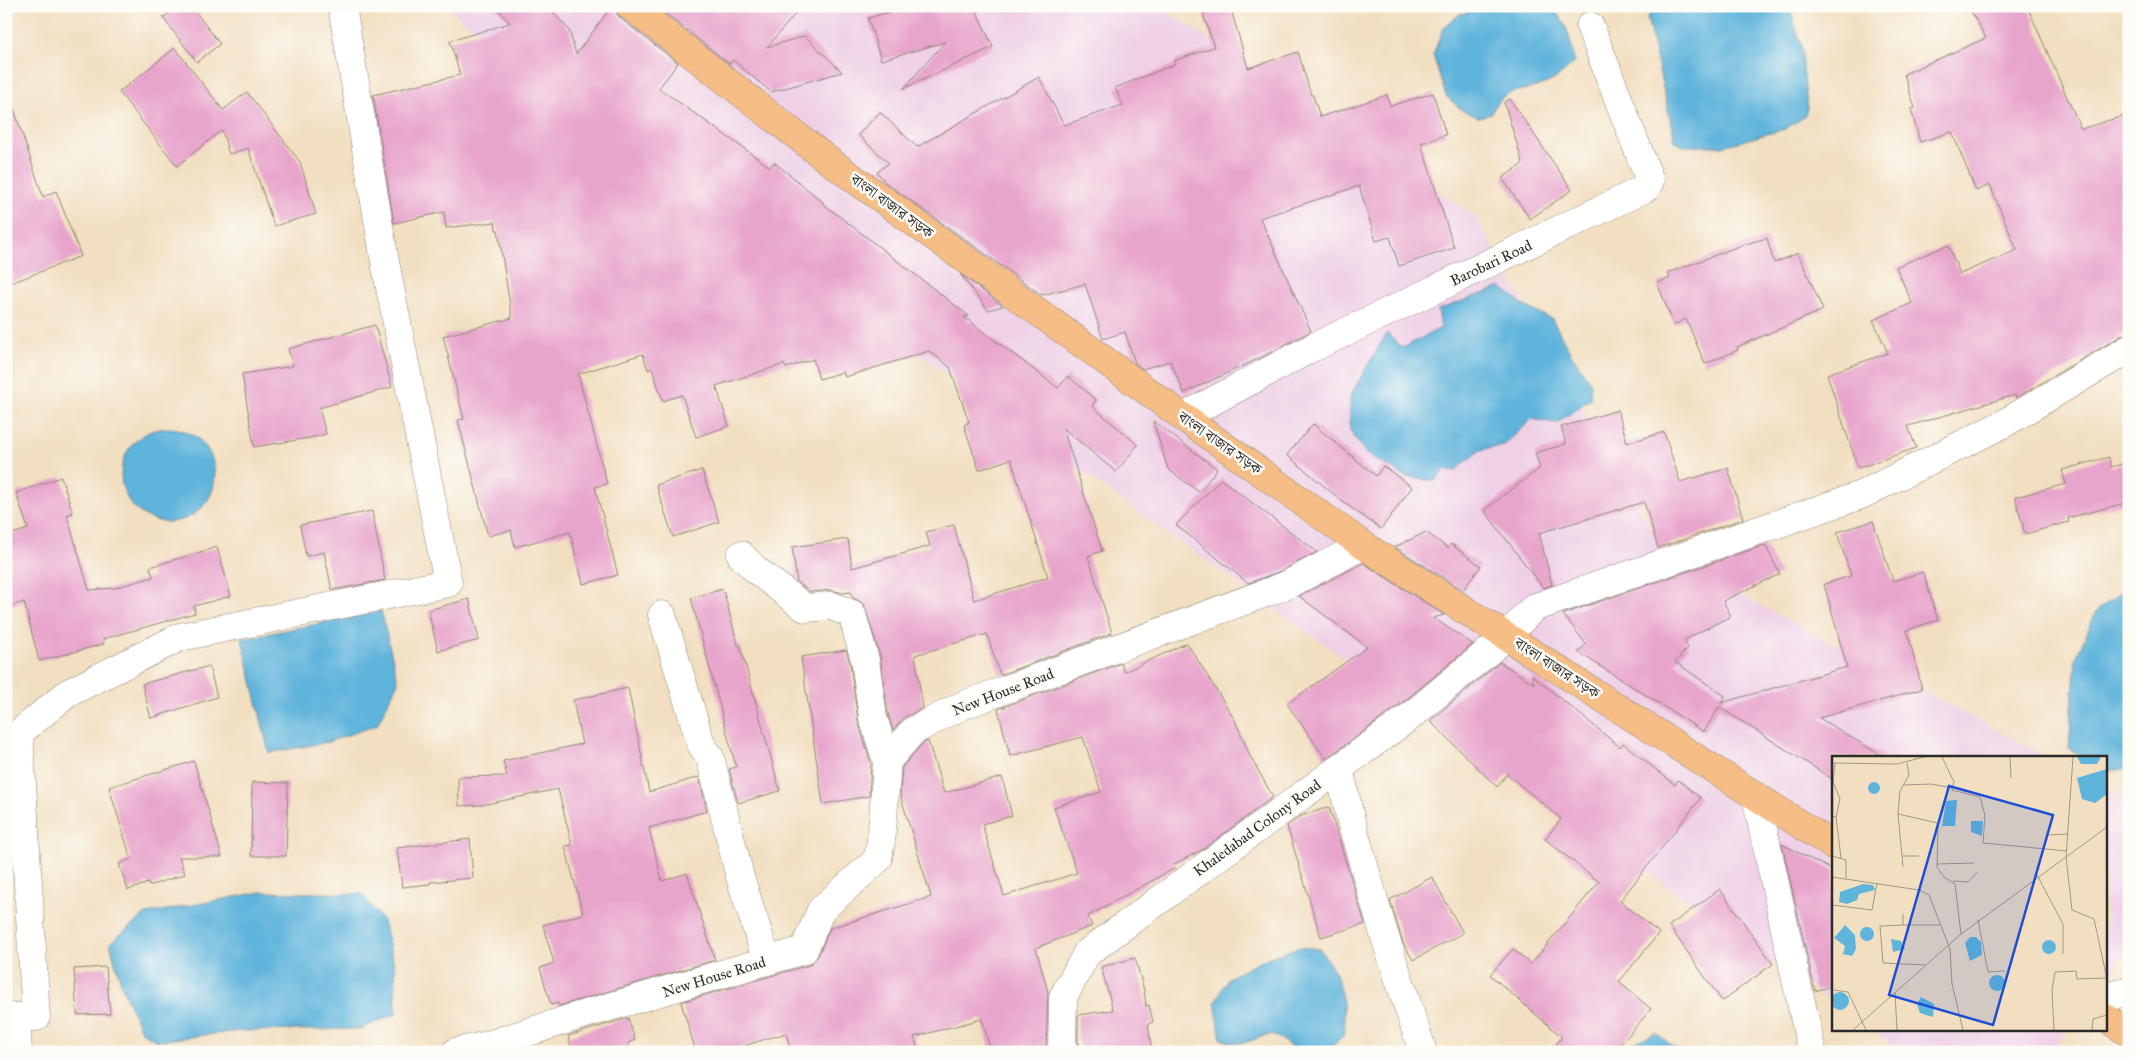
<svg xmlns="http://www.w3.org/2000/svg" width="2135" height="1058" font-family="'IM FELL Great Primer','Noto Serif Bengali',serif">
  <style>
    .built { fill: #efd0e6 }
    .water { fill: #5eb4db; stroke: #447083 }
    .building { fill: #e8a5cc }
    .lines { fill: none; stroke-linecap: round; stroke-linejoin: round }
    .minor-casing { stroke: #8e8576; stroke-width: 29 }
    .primary-casing { stroke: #8e8576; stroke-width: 29 }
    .minor { stroke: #fff; stroke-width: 28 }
    .primary { stroke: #f6be87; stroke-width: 28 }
    .labels { text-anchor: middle; stroke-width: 5; stroke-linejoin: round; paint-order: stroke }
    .street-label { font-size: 15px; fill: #2b2b2b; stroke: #fdfcf7 }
    .inset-road { fill: none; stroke: #a29785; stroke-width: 1 }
    .view { fill: #1d4ed8; fill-opacity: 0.15; stroke: #1d4ed8; stroke-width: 2.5 }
    .inset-edge { fill: none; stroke: #2b2b2b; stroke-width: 2.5 }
  </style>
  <rect width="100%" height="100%" fill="#fdfcf7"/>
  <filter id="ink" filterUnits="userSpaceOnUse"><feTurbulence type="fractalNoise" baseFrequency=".02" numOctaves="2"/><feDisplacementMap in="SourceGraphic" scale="10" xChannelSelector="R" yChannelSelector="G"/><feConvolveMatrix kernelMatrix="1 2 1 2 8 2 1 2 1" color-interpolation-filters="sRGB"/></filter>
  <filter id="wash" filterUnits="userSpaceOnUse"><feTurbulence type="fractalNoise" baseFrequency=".0096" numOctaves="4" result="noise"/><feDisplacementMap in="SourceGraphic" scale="20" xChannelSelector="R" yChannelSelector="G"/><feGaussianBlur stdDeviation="1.12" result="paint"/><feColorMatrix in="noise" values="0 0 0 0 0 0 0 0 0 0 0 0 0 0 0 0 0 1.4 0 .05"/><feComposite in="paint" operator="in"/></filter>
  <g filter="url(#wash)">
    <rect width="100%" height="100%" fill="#f2dfc1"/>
    <g class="built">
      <path d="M444,6H1159L1476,217L1665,555L2047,757H1834V1003L1157,526L638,151Z"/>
      <path d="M2106,788L2129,800V948L2106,978Z"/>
      <path d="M1870,1029H2068L2051,1052H1902Z"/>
    </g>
    <g class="water">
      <path d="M1500,6C1514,6 1530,4 1544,6C1566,11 1572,44 1574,62C1564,74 1554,81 1539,86C1516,94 1503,86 1491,114L1479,117L1463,111L1446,96L1433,55L1444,27L1460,14Z"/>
      <path d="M1672,6H1789L1801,45L1807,109L1804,117L1785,129L1723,146H1683L1675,141L1647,17L1654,11Z"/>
      <path d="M1501,287L1526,307L1552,319L1571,354L1591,383L1590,399L1557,423L1532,419L1504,445L1480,450L1455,471L1445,469L1435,481L1406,477L1366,454L1350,430V396L1387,333L1402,348L1441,328L1438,310Z"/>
      <circle cx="168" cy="475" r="47"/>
      <path d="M2129,585V768L2110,771L2106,769V757H2083L2069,748L2076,658L2096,612Z"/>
      <path d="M381,611L398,682L377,725L328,742L269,753L242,639Z"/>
      <path d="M261,892L362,894L383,921L395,968L396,1014L360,1029L239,1031L156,1041L141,1031L122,987L110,943L146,914Z"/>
      <path d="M1300,947L1320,949L1336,973L1343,1002L1345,1034L1326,1052H1295C1268,1019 1259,1046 1233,1043C1229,1042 1225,1040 1221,1039L1215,1003L1228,978L1267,958Z"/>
      <path d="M1656,1033L1680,1052H1621L1633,1043Z"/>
    </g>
    <g id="blocks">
      <g class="building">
        <path d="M177,6H191L220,44L197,62L163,18Z"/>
        <path d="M495,6H548L569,30L576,54L612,6H615L616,12L620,18L678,63L659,88L770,167L774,162L823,202L822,203L969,316L964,317L1058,388L1068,376L1096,400L1092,406L1138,445L1116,472L1063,428L1102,551L1088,556L1112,633L1000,675L987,634L915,655L923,708L905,717L893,730L888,714L880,656L864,604L852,597L851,592L843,593L831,590L810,592L797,582L792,547L848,539L852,568L930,546L926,532L954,525L974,600L1048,577L1011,459L979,470L964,425L969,422L950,367L929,351L845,377L843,372L819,379L813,359L786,368L784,364L716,386L729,426L696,437L682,395L663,401L652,368L648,370L643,354L578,374L607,484L595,487L618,575L583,584L570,532L515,547L511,530L488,536L458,420L464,419L443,336L512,318L498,230H496L495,222L446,228L444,212L394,223L373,95L460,75L450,41L510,23Z"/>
        <path d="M656,6H802L767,47L805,36L842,72L771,92L733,60L730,64Z"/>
        <path d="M911,6H974L993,47L903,89L945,42L881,60L868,18Z"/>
        <path d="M1226,6H1230L1248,68L1298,52L1311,95H1313L1320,117L1387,95L1390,106L1433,93L1446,135L1421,143L1454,248L1399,266L1390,237L1376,241L1359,186L1260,218L1311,331L1260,358L1184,393L1170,361L1143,369L1135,363L1125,332L1103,339L1085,284L1042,295L885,182L877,172L889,163L858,135L880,112L917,147L1039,77L1064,125L1123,105L1115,88L1175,64L1174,61L1214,47L1203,14Z"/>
        <path d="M1968,6H2027L2081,129L2129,114V333L2121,336L2016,398L2015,395L1908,426L1916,448L1858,468L1827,374L1888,353L1873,320L1912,303L1896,267L1948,245L1960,274L2017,250L1990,185L1976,191L1952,132L1920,142L1911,109L1915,108L1904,74L1986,38Z"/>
        <path d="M175,48L223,110L247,92L300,162L316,214L274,226L248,148L229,154L222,130L177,166L119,92Z"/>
        <path d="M1510,99L1572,190L1530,219L1502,178L1523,164L1504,102Z"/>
        <path d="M12,103L43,197L56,191L81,256L6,285V104Z"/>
        <path d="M1767,238L1774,263L1798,253L1823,310L1737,347L1738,350L1705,364L1686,319L1674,325L1657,283L1670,278L1668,273L1742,245Z"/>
        <path d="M960,274L1003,306L988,310Z"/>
        <path d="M375,325L392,387L319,408L326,434L309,438L254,447L242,374L293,366L288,349Z"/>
        <path d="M1618,410L1627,443L1664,432L1680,482L1728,468L1743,519L1658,548L1644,502L1539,533L1552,585L1543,588L1484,510L1540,468L1535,453L1566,444L1561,427Z"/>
        <path d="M1153,421L1217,469L1199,492L1168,469Z"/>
        <path d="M1313,424L1376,476L1383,466L1412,487L1381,529L1343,502L1287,455Z"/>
        <path d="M2109,457L2111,467L2129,462V502L2068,518L2069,522L2025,534L2015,497L2066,484L2062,470Z"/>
        <path d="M702,470L719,522L673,537L656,485Z"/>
        <path d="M61,477L73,513L67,515L89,590L114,588L153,577L150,567L217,547L231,596L194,606L195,613L103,639L104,644L39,661L24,602L11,606L6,589V536L28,529L16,493Z"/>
        <path d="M1221,479L1317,552L1281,571L1248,583L1176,525Z"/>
        <path d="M372,511L385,580L332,590L324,552L306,556L300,525Z"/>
        <path d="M1873,521L1893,581L1923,572L1938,620L1907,630L1922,689L1819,718L1884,757H1834V780L1719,707L1704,732L1578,652L1586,644L1563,614L1765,545L1780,574L1723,601L1731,616L1684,640L1688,648L1675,662L1725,696L1721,703L1847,667L1824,584L1851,576L1837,532Z"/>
        <path d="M1426,532L1448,548L1451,544L1481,566L1463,590L1395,547Z"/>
        <path d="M1363,563L1444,615L1433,618L1473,644L1402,703L1326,759L1287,704L1367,647L1299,596Z"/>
        <path d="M723,589L738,645H740L780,791L738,803L729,769L736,767L691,598Z"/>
        <path d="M469,599L479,640L438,651L428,610Z"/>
        <path d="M1187,643L1235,720L1250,756L1273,797L1202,850L1174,864L1175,868L1088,916L1092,926L1036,948L1048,992L1046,1052H991L982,1019L914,1037L919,1052H791L786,1033L723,1052H696L681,1002L809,965L818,956L830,928L931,897L900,794L902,767L923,743L928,741L944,793L1002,777L1012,816L982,824L1004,896L1077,873L1054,807L1101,792L1083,737L1010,756L998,709L1121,663L1124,672Z"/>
        <path d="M846,650L850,663L858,720L871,763L869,796L823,804L801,657Z"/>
        <path d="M1500,662L1534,684L1532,675L1620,747L1623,743L1675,785L1678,780L1701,798L1620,901L1659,933L1619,982L1651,1009L1614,1052H1550L1562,1037L1490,975L1513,949L1531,964L1599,882L1545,839L1561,819L1507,774L1497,787L1430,721Z"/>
        <path d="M209,666L217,697L151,718L142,684Z"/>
        <path d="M628,688L649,792L699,777L707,811L649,828L662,881L687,873L715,960L559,1006L558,1003L551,1005L540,968L554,963L543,925L583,914L565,846L572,845L558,789L482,805L459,806L458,777L507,776L503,761L582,744L573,700Z"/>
        <path d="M194,761L222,857H179L185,874L149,886L148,883L128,890L119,864L131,859L109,787Z"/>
        <path d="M252,782L288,783L286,856H251Z"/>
        <path d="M1329,807L1365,924L1321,937L1287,826L1301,816Z"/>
        <path d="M470,839L473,878L430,882V884L402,887L397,848Z"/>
        <path d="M1782,844L1834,871V985L1815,991Z"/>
        <path d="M1432,877L1463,933L1413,960L1403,943L1390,900Z"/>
        <path d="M1720,889L1773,964L1722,1001L1669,926Z"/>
        <path d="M1135,958L1144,990L1146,1006L1149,1005L1153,1022L1148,1024L1152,1052H1081L1079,1043H1078V1015L1113,1010L1101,967Z"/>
        <path d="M106,967L110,1014L77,1015L74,969Z"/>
        <path d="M628,1018L635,1040L628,1043L631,1052H573L568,1036Z"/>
      </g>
    </g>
  </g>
  <g filter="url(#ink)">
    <use href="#blocks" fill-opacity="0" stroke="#8e8576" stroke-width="1"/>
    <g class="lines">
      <defs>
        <g id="minor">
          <path d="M1183,417L1312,348L1646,188L1650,181L1590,26"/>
          <path d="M741,555L756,570L805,608L832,606L852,614L865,660L873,718L887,761"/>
          <path d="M662,615L701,744L710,757L740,877L767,961"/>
          <path d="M1339,768L1351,821L1383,931L1423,1052"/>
          <path d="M1756,797L1812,1052"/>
          <path d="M2106,998L2129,990"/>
          <path d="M6,1017H36L19,733L68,693L180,637L448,583L386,267L342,6"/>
          <path d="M16,1017L18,1052"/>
          <path d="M456,1052L488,1045L575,1017L804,950L821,910L878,859L882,833L887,761L913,731L961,706L1287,585L1363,545"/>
          <path d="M1062,1052L1063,997L1087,953L1412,715L1507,636L1533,608L1861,495L2003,424L2129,349"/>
        </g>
        <g id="primary">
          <path d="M630,6L824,157L1183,417L1363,545L1834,846"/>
          <path d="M2106,1018L2129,1033"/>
        </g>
      </defs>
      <use href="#minor" class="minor-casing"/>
      <use href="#primary" class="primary-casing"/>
      <use href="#minor" class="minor"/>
      <use href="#primary" class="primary"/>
    </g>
  </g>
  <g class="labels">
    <g class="street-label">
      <text transform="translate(892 206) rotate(36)" y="5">বাংলা বাজার সড়ক</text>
      <text transform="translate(1491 263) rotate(-25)" y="5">Barobari Road</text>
      <text transform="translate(1220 443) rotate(35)" y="5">বাংলা বাজার সড়ক</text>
      <text transform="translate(1557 668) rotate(33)" y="5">বাংলা বাজার সড়ক</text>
      <text transform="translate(1003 692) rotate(-21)" y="5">New House Road</text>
      <text transform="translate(1257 828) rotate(-36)" y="5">Khaledabad Colony Road</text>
      <text transform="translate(714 977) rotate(-17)" y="5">New House Road</text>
    </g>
  </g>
  <g transform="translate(1832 756)">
    <rect width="275" height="275" fill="#f2dfc1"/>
    <path d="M245,1H269L265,8H249ZM275,13V38L263,47L250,43L245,22ZM36 32a6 6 0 1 1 12 0a6 6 0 1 1-12 0ZM125,44L123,70H110L114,45ZM139,65H151L150,80L139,76ZM31,128L41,129L43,134L27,138L25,144L15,148L7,146L8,136ZM13,169L23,179L24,193L20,200L11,198L13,190L2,182ZM28 178a7 7 0 1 1 14 0a7 7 0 1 1-14 0ZM138,181H144L149,186L150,199L138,205L133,187ZM59,183L69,185L73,193L61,196ZM210 191a7 7 0 1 1 14 0a7 7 0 1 1-14 0ZM157 227a8 8 0 1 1 16 0a8 8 0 1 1-16 0ZM-1 245a9 9 0 1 1 18 0a9 9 0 1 1-18 0ZM89,241L102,248L101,261L88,257L85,248Z" fill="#5eb4db"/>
    <path class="inset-road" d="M110,1L122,26L120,34L148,41L153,59L151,87L235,95M178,1L179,22M0,7L65,8L92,1M75,7L77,19L68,35L66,58L106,67L105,111L112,121L123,128L129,178M71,29L99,28L120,32M66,58L71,111M0,60L4,61L8,43L1,26L3,7M4,61L9,102M216,79L236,78M0,100L14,104V122M70,100H87M234,101L240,154L262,163L275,223M234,101L241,1M105,108L142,107M205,119L231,168V198M0,121L87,134L97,139L118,193L120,228L131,274M121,125L136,126L145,116M0,149L40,154L45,127M71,158V169H108M146,164L156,216L173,215M71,169L48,170L51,207L93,209M2,234L16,236L34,274M63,236L65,274M21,274L129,178L275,71M222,274L220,234L223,216L244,215L245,223L274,222M260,274L261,263L275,259"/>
    <path class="view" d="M117,30L221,59L161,269L57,239Z"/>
    <rect width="275" height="275" class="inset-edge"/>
  </g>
  <rect width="2135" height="1058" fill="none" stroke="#fdfcf7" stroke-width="25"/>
</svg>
